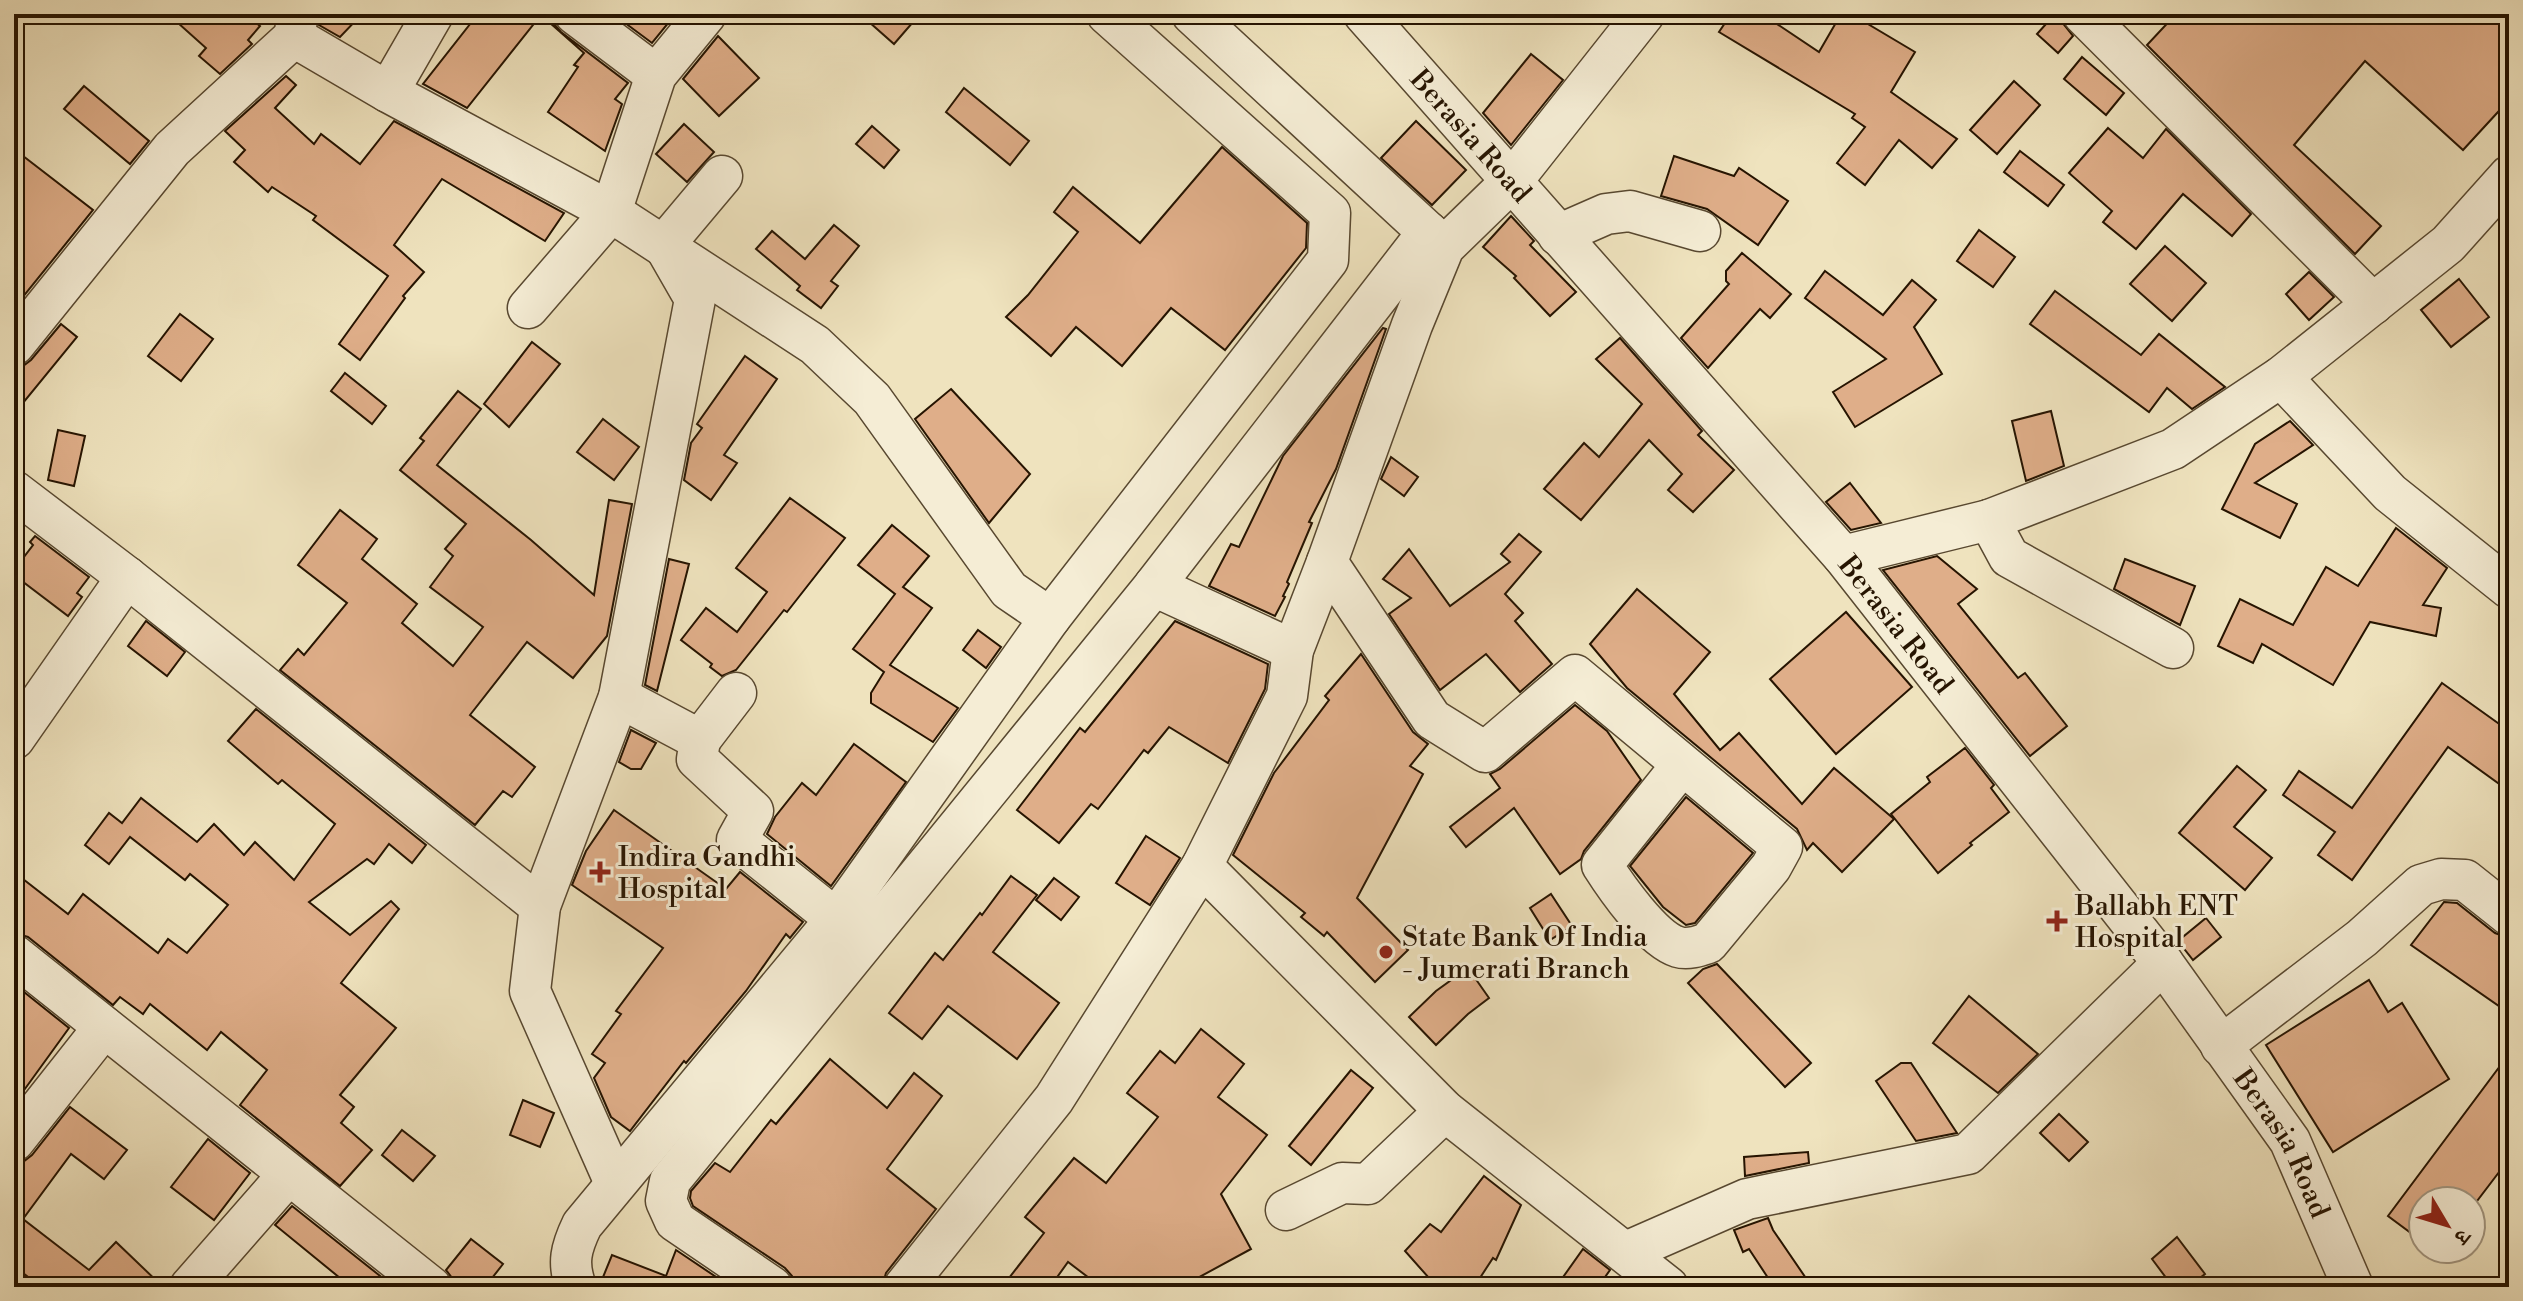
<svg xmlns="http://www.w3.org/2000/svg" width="2523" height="1301" font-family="'Libre Bodoni','Noto Serif Devanagari',serif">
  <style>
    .building { fill: #dfae89; stroke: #261401; stroke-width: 2 }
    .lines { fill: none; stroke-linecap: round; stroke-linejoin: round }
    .minor-casing { stroke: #584830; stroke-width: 43 }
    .minor { stroke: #f5edd5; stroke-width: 40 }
    .poi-dot { fill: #8f2418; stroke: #f5edd5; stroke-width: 3 }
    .labels { text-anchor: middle; stroke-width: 6; stroke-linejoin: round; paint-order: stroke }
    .street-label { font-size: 28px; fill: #261401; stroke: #f5edd5 }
    .poi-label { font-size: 28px; fill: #261401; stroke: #f5edd5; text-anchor: start }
  </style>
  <rect width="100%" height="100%" fill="#efe3be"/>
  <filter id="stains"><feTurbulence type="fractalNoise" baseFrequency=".0025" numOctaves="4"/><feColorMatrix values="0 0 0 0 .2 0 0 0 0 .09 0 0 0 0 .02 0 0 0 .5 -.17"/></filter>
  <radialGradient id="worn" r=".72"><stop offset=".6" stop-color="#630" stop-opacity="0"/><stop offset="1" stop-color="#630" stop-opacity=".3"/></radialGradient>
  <g class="building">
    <path d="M168,14H246L260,26L248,40L252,44L220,74L199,56L206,48Z"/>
    <path d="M320,14H362L340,37L319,25Z"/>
    <path d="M478,14H552L554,24L561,32L628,83L615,99L622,104L605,151L548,112L578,67L574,65L584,53L541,15L467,108L423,84Z"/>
    <path d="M613,14H671L674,16L652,43Z"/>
    <path d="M860,14H920L894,44Z"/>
    <path d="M1731,14H1762L1819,52L1841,14H1851L1915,52L1891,92L1957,139L1932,168L1899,140L1865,185L1837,163L1865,127L1852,118L1855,114L1719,32Z"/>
    <path d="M2055,14H2061V21L2073,36L2058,53L2037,34Z"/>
    <path d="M2176,14H2509V100L2463,150L2365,61L2294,145L2381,226L2355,254L2147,45Z"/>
    <path d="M718,36L759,78L719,116L683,79Z"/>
    <path d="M1531,54L1563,80L1511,145L1483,113Z"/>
    <path d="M2082,57L2124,93L2106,115L2064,79Z"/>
    <path d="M286,76L296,85L275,108L314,144L321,134L360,164L394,121L564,213L545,241L442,179L394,245L424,272L403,296L405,298L360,360L339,344L388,276L313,220L316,216L272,187L268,192L234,162L245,150L225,131Z"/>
    <path d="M2014,81L2040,105L1997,154L1970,130Z"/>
    <path d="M84,86L149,141L130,164L64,109Z"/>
    <path d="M964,88L1029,141L1010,165L946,112Z"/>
    <path d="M1416,121L1466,170L1432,205L1381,158Z"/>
    <path d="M684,124L714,152L687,182L656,154Z"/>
    <path d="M872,126L899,150L884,168L856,144Z"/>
    <path d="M2108,128L2143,158L2166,129L2251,214L2232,236L2183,194L2136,249L2103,222L2112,211L2069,173Z"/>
    <path d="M1222,147L1307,223L1306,248L1225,350L1171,308L1122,366L1076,327L1051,356L1006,317L1028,295L1078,232L1054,212L1073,187L1140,243Z"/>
    <path d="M14,149L93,210L14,308Z"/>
    <path d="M2020,151L2064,185L2048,206L2004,172Z"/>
    <path d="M1674,156L1734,176L1739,168L1788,201L1758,245L1707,209L1661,196Z"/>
    <path d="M1511,216L1534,241L1530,245L1576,292L1550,316L1514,278L1516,276L1483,247Z"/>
    <path d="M834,225L859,246L831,281L838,286L821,308L797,290L800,286L756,249L772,231L805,259Z"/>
    <path d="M1979,230L2015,257L1993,287L1957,261Z"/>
    <path d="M2165,246L2206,283L2172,321L2130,284Z"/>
    <path d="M1742,253L1791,294L1770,318L1760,309L1708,368L1681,338L1729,284L1726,281V271Z"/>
    <path d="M1825,271L1883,315L1912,280L1936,300L1914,327L1942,374L1855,427L1833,392L1886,359L1805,298Z"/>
    <path d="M2309,272L2334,297L2309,320L2286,294Z"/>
    <path d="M2459,279L2489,317L2451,347L2421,310Z"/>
    <path d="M2055,291L2141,355L2159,334L2225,387L2192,409L2167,388L2149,412L2030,324Z"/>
    <path d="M180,314L213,339L181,381L148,356Z"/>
    <path d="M61,324L77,337L14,414V367L23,366L31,360Z"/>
    <path d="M1383,328L1386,329L1336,469L1309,522L1312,523L1287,582L1289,584L1283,596L1285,597L1275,616L1209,586L1231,544L1239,547L1283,456Z"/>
    <path d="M1620,338L1702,431L1698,435L1734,470L1693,512L1668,490L1682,474L1649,440L1581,520L1544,489L1584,443L1599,457L1642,404L1596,359Z"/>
    <path d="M532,342L560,364L509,427L484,404Z"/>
    <path d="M745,356L777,379L724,455L737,463L711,500L684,480L691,443L702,428L697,424Z"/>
    <path d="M345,373L386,406L372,424L331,391Z"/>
    <path d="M951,389L1030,474L989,523L915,419Z"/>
    <path d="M458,391L481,409L437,465L531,540L594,595L609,500L632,504L607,636L573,678L527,642L470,715L535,767L512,797L503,791L475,825L280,670L298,649L304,655L347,603L298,565L340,510L377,539L362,559L417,604L402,623L453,666L483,627L430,587L453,556L445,549L466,524L400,470L424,441L420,438Z"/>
    <path d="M2051,411L2064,466L2026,481L2012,421Z"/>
    <path d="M603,419L639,447L614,480L577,452Z"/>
    <path d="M2290,421L2313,445L2255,483L2297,504L2280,538L2222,509L2255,444Z"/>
    <path d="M58,430L85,436L74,486L48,480Z"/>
    <path d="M1391,457L1418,477L1404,496L1381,479Z"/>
    <path d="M1850,483L1881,523L1851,530L1826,502Z"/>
    <path d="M790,498L845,538L787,612L784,610L736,670L722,676L710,667L712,664L681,640L706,608L737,632L767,592L736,568Z"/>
    <path d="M892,525L929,556L903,587L932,608L890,665L958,708L933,742L871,703V693L884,672L853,649L895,594L858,565Z"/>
    <path d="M2396,528L2447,568L2423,605L2441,608L2436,636L2370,622L2333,685L2262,644L2253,663L2218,646L2240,599L2293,625L2326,567L2358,586Z"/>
    <path d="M1519,534L1541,552L1505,594L1523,613L1515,621L1552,664L1520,692L1486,654L1440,690L1389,614L1411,598L1383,579L1409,549L1450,606L1510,562L1501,554Z"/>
    <path d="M35,536L89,577L77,593L82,597L68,616L14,575V570L33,545L30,542Z"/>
    <path d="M1937,556L1977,589L1958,604L2018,678L2025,673L2067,726L2030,756L1883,570Z"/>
    <path d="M669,559L689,564L657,691L645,685Z"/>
    <path d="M2125,559L2195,586L2180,625L2114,589Z"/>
    <path d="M1637,589L1710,652L1674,694L1720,750L1739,733L1802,804L1834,768L1894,819L1842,872L1813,843L1807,850L1797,829L1627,688L1590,644Z"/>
    <path d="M1846,612L1912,687L1836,754L1770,679Z"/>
    <path d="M146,621L185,652L167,676L128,646Z"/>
    <path d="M1175,621L1268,664L1265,689L1228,763L1169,727L1148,753L1144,750L1098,809L1091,804L1059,843L1017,810L1080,728L1085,732Z"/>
    <path d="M978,630L1001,647L986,668L963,650Z"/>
    <path d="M1361,654L1413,732L1428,744L1410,766L1423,774L1357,898L1408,950L1375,982L1327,932L1324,936L1301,917L1305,913L1233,855L1274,773L1329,700L1325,696Z"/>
    <path d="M2442,683L2509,731V791L2448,747L2352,880L2318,855L2335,832L2283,795L2299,771L2352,808Z"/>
    <path d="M1575,705L1607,731L1641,780L1584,851L1581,859L1560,874L1514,808L1466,847L1450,827L1500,788L1490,774L1500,769Z"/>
    <path d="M256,709L426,845L412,863L389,844L374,864L367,859L309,902L350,935L391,901L399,909L341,983L396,1028L340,1095L354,1107L341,1123L372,1150L340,1186L240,1105L267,1070L221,1032L207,1050L150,1004L143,1014L120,997L113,1005L28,937L14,933V872L68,914L83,894L158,953L168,939L187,953L228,905L190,874L185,880L130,837L109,864L85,845L109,813L122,823L141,798L197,842L214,824L244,855L255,842L294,880L335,824L282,780L278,784L228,741Z"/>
    <path d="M631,730L656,743L641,769H631L619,762Z"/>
    <path d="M854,744L906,782L831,886L767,834L775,817L802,783L816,795Z"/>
    <path d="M1965,748L1994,785L1991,788L2009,812L1970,843L1972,845L1938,873L1891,814L1930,782L1927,777Z"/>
    <path d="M2237,766L2266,790L2234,827L2272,858L2245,890L2179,833Z"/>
    <path d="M1686,797L1753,853L1695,923L1686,925L1663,907L1630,866Z"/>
    <path d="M614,810L726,889L740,872L803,922L790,938L786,934L746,991L686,1063L684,1061L630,1131L611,1117L594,1078L605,1063L592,1054L621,1014L616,1011L663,948L572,885L586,851Z"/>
    <path d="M1146,836L1180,858L1150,905L1116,883Z"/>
    <path d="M1011,876L1037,895L993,952L1059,1003L1017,1059L948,1006L922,1039L889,1013L935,953L943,960L980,913L982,915Z"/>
    <path d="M1054,878L1079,897L1061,920L1036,900Z"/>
    <path d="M1551,894L1572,926L1550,940L1530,908Z"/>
    <path d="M2444,902L2457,903L2495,933L2509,938V1013L2411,945Z"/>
    <path d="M2206,918L2221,937L2193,960L2178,941Z"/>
    <path d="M1717,964L1811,1063L1785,1087L1688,983L1703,969Z"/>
    <path d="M1468,968L1489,998L1468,1014L1436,1045L1409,1017L1436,991Z"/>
    <path d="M2369,980L2388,1012L2402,1003L2449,1079L2333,1152L2266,1045Z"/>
    <path d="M19,988L69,1028L14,1104V995Z"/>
    <path d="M1969,996L2038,1054L1998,1093L1933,1043Z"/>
    <path d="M1201,1029L1244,1064L1218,1097L1267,1135L1221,1194L1251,1249L1181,1287H1101L1068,1262L1050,1287H1002L1044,1233L1025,1217L1074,1158L1106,1183L1158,1117L1127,1093L1160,1051L1175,1063Z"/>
    <path d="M2509,1054V1159L2477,1201H2423V1242L2388,1216Z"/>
    <path d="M830,1059L887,1108L914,1073L942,1096L887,1169L936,1209L886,1273L882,1287H795L792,1276L785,1268L693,1206L690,1198L691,1191L715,1163L730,1172L771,1120L776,1124Z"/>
    <path d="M1901,1063H1911L1957,1133L1916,1141L1876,1081Z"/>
    <path d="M1351,1070L1373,1088L1311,1165L1289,1146Z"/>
    <path d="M523,1100L554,1113L540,1147L510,1135Z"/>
    <path d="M70,1107L127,1150L104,1179L71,1154L23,1219L89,1270L116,1242L163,1287H41L14,1266V1163L23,1162L32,1155Z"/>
    <path d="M2059,1114L2088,1142L2069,1161L2040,1133Z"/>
    <path d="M402,1130L435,1156L413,1181L382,1155Z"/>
    <path d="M208,1139L250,1173L214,1220L171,1187Z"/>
    <path d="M1808,1152L1809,1163L1745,1176L1744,1157Z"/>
    <path d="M1484,1176L1521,1205L1496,1260L1493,1258L1474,1287H1437L1405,1251L1430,1224L1441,1232Z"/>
    <path d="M292,1206L394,1287H351L275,1225Z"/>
    <path d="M1768,1218L1773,1230L1812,1287H1774L1749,1249L1743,1252L1734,1230Z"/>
    <path d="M2177,1237L2205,1274L2188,1287H2173L2152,1259Z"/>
    <path d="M471,1239L503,1264L485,1287H453L452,1278L446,1270Z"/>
    <path d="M1583,1249L1610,1270L1598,1287H1556Z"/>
    <path d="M676,1250L731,1287H599L612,1255L666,1276Z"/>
  </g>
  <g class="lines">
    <defs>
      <g id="minor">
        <path d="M575,14L656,75"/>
        <path d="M1192,14L1444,247"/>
        <path id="s1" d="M1364,14L1843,556L2163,963L2290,1141L2353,1287"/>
        <path d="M2083,14L2373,304"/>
        <path d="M294,37L388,92L611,212L815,345L872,399L1009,590L1050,618"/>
        <path d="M388,92L433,14"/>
        <path d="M1558,235L1606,214L1630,211L1700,231"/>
        <path d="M528,308L611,212L656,75L706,14"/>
        <path d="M14,345L172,149L294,37L298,14"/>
        <path d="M2281,377L2390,493L2509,588"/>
        <path d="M14,491L127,577L540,906"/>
        <path d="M1989,520L2009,557L2173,648"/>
        <path d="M1843,556L1989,520L2173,449L2281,377L2448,244L2509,176"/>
        <path d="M1327,562L1432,719L1485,752L1575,675L1782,847L1771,867L1708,943C1699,946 1688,950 1678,947C1652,939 1616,887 1602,865L1681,766"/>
        <path d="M1154,586L1293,650"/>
        <path d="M619,697L700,740L697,759L753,811L737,840L836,919"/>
        <path d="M14,739L127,577"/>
        <path d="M700,740L736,693"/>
        <path d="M1202,866L1445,1111L1668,1287"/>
        <path d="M14,955L431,1287"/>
        <path d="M2221,1046L2362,938L2421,885L2441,879L2465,880L2509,915"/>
        <path d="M14,1141L104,1027"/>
        <path d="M615,1183L530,991L540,906L619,697L695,299L664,245L722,176"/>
        <path d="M1286,1210L1342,1183L1368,1184L1445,1111"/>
        <path d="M1626,1252L1747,1199L1968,1154L2163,963"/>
        <path d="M190,1287L288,1175"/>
        <path d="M576,1287C567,1263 571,1248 582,1225L836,919L1050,618L1328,260L1330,213L1107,14"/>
        <path d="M772,1287L675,1221L666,1201L670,1181L1154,586L1428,232"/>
        <path d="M904,1287L1054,1099L1202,866L1287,696L1293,650L1327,562L1412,325L1444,247L1512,181L1644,14"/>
      </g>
    </defs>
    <use href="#minor" class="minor-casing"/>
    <use href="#minor" class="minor"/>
  </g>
  <g class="poi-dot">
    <path d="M596 860h8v8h8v8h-8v8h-8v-8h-8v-8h8z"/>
    <path d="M2053 909h8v8h8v8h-8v8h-8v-8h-8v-8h8z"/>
    <circle cx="1386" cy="952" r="8"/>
  </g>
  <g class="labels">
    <g class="street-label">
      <text dy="10" stroke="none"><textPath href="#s1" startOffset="162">Berasia Road</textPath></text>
      <text dy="10" stroke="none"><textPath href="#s1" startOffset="810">Berasia Road</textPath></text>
      <text dy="10" stroke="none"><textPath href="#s1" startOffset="1458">Berasia Road</textPath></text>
    </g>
    <g class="poi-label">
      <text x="618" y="866">Indira Gandhi<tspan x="618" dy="32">Hospital</tspan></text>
      <text x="2075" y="915">Ballabh ENT<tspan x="2075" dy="32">Hospital</tspan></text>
      <text x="1402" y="946">State Bank Of India<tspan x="1402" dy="32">- Jumerati Branch</tspan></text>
    </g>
  </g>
  <rect width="2523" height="1301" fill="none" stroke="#efe3be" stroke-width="48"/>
  <rect x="16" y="16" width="2491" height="1269" fill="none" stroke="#261401" stroke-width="4"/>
  <rect x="24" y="24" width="2475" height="1253" fill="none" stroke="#261401" stroke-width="2"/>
  <g transform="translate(2447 1225) rotate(128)"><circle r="38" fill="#f5edd5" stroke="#a29680" stroke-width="2"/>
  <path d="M0-6L14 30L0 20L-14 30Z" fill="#8f2418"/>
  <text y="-12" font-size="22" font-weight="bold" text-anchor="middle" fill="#261401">उ</text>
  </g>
  <rect width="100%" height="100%" filter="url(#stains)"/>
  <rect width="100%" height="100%" fill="url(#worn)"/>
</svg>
